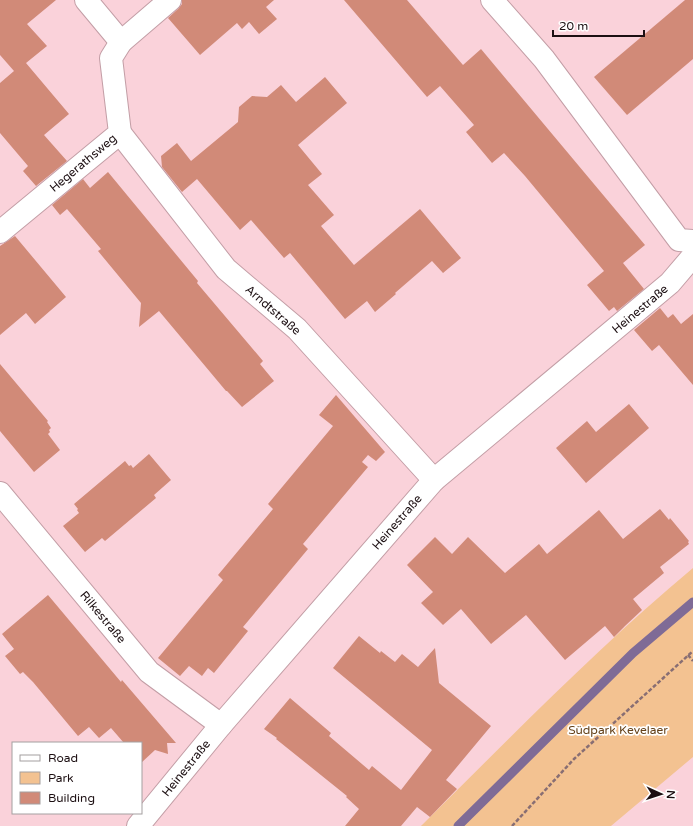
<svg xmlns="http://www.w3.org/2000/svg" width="693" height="826" font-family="'Varela Round',sans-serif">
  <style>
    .green { fill: #f3c291 }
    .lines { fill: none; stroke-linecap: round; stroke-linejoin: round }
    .stream { stroke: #7f6b96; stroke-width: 9 }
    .building { fill: #d18a78 }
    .minor-casing { stroke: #c39ea6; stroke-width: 24 }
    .path { stroke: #886e73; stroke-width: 2.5; stroke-dasharray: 4 2; stroke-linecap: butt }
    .minor { stroke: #fff; stroke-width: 22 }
    .labels { text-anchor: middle; stroke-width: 3.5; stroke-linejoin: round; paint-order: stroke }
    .street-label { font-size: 12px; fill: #1c0f12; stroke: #fff }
    .park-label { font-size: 12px; fill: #65421a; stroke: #fff }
  </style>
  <rect width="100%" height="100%" fill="#fad2da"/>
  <path class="green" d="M693,568V757L611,826H421C510,738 597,648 693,568Z"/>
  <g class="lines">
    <path class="stream" d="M458,826L633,653L693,602"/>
  </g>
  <g class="building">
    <path d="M0,0H56L27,24L47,46L26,63L69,114L44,135L67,161L36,186L23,171L28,166L0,133V83L14,71L0,55Z"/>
    <path d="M182,0H274L266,7L277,19L259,34L249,22L242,29L237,23L200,55L168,18L178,9L182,4Z"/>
    <path d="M344,0H407L463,65L481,49L645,245L623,263L644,289L617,311L614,307L609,311L587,285L604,271L525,176L504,153L492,163L466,132L474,125L440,86L427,97Z"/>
    <path d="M685,0H693V59L627,115L594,77Z"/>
    <path d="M325,77L347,103L298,145L322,174L308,185L334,215L321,226L354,265L420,209L461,258L443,273L432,261L395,293L396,294L375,312L367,301L345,319L290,253L284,258L251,220L240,230L197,179L182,192L162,167L161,156L177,143L191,161L238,122L239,107L252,96L267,97L281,85L296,102Z"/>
    <path d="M108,172L198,281L197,283L263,361L260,364L274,381L242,407L227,391H226L159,311L139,327L141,303L98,251L101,249L67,209L60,215L52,205L83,179L90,188Z"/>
    <path d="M15,236L66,297L35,324L26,313L0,335V246Z"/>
    <path d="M660,308L668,318L673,314L681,324L693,314V385L659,345L652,351L634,330Z"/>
    <path d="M0,364L48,421L47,422L51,428L49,430L50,432L48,434L60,450L34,472L0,431Z"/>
    <path d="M336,395L385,452L376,461L368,455L362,462L368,467L303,544L308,549L243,627L248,631L214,673L208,668L202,676L189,666L180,676L158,658L223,580L218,575L273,509L268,504L333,426L319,415Z"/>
    <path d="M629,404L649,428L586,483L556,448L587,421L596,432Z"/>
    <path d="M149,454L171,480L154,495L156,498L105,541L102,538L85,552L63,526L79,513L77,510L78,509L74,504L125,461L129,466L131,465L133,468Z"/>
    <path d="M660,509L669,520L670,518L689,541L688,542L689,544L660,567L664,573L633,599L642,610L625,626L614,637L605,626L565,660L526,615L491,644L461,609L443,625L421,603L433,592L407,565L435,537L452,554L468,537L505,573L539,544L547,554L599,510L623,539Z"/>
    <path d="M48,595L121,682L122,680L176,743H167L168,754L155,750L141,763V743H124L111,728L99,738L89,727L78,736L33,682L23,672L20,674L5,656L14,649L2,634Z"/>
    <path d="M359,636L380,653L381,651L395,662L402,654L418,667L435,648L439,683L491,726L446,780L457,789L430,817L417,807L401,826H345L359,809L346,797L347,796L276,739L277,738L264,729L290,698L331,733L329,736L369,770L372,766L401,790L432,750L333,668Z"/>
  </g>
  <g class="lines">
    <defs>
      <g id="minor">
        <path d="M86,0L121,42"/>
        <path d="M492,0L544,59L679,240L693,241"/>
        <path d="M120,133L226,269L297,329L434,480"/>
        <path d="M0,232L120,133L111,58L121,42L170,0"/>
        <path d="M0,493L149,672L221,725"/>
        <path d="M138,826L221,725L434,480L670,283L693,256"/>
      </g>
    </defs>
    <use href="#minor" class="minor-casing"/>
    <g class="path">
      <path d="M688,655L693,661"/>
      <path d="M512,826L574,759L693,651"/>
    </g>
    <use href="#minor" class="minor"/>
  </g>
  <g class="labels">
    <g class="street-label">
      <text transform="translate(83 163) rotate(-40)" y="4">Hegerathsweg</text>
      <text transform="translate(640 309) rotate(-40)" y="4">Heinestraße</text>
      <text transform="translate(273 310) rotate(41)" y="4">Arndtstraße</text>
      <text transform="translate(397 522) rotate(-49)" y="4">Heinestraße</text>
      <text transform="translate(103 617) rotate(50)" y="4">Rilkestraße</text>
      <text transform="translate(186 768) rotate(-51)" y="4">Heinestraße</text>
    </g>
    <g class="park-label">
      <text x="618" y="734">Südpark Kevelaer</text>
    </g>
  </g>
  <rect x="12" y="742" width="130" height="72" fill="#ffffff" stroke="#a49fa0"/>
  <rect x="20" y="755" width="20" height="6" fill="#ffffff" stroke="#a49fa0"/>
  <text x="48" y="762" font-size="12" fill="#1c0f12">Road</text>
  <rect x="20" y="772" width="20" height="12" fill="#f3c291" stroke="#a49fa0"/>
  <text x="48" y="782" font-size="12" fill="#1c0f12">Park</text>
  <rect x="20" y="792" width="20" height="12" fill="#d18a78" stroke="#a49fa0"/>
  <text x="48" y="802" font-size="12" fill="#1c0f12">Building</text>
  <g transform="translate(661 794) rotate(93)" stroke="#ffffff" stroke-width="3" paint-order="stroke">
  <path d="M0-3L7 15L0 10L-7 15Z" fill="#1c0f12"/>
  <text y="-6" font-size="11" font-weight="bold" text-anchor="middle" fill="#1c0f12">N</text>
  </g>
  <path d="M553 30v6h91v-6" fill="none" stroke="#1c0f12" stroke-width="2"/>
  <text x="559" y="30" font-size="12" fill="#1c0f12" stroke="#ffffff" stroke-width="3" paint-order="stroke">20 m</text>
</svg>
